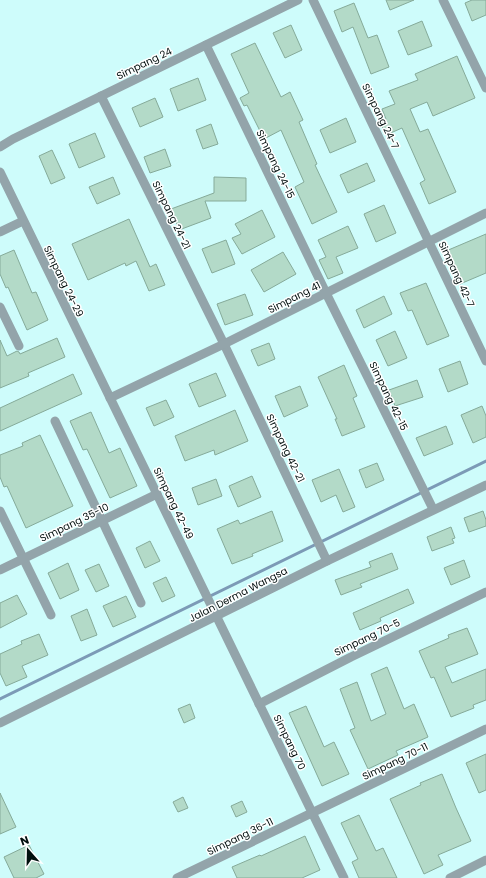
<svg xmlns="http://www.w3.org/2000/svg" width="486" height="878" font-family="Poppins,sans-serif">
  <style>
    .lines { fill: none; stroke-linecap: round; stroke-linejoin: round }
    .stream { stroke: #7c9ab6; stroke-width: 3 }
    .building { fill: #b3dac8; stroke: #85aa99 }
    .street { stroke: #93a4aa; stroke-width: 9 }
    .labels { text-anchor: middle; stroke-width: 3; stroke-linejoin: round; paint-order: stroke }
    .street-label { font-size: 10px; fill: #010f0e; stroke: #fff }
  </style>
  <rect width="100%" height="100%" fill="#cefcfb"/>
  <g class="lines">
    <path class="stream" d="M0,699L486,461"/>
  </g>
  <g class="building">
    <path d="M386,0H414L390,10Z"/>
    <path d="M472,0H486V15L472,21L465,3Z"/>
    <path d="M354,3L368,38L377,35L389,67L371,74L353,27L342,32L334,11Z"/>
    <path d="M422,21L432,46L408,55L398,31Z"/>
    <path d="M291,25L302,50L285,58L273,33Z"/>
    <path d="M255,43L281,97L290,92L303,120L299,122L317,164L315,165L337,212L312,224L295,187L304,182L281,130L264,139L247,105L244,106L240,98L249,93L231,54Z"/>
    <path d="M457,56L475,98L433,116L427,102L410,109L420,132L428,129L456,192L429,204L420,183L425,180L402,128L386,135L380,122L386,119L382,109L395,104L389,91L418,80L415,74Z"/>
    <path d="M198,78L206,100L178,111L170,89Z"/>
    <path d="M155,98L163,117L140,127L132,108Z"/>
    <path d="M346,118L356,142L330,153L320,130Z"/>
    <path d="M211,124L218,144L203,149L196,130Z"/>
    <path d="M95,133L105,157L79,168L69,144Z"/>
    <path d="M165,149L171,166L150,173L144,157Z"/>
    <path d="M52,150L65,178L51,184L39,156Z"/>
    <path d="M367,163L375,181L348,193L340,175Z"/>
    <path d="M113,177L120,194L97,204L89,187Z"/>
    <path d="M214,177L246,178V201H205L211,218L179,230L171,209L214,193Z"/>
    <path d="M384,205L396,233L376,242L364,214Z"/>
    <path d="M262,210L275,237L242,254L232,238L241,234L235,224Z"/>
    <path d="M129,219L150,267L156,264L165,285L149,291L136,261L126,266L125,263L88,280L72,244Z"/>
    <path d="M348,226L358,248L336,257L343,273L328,279L319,260L326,257L318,240Z"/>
    <path d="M486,234V273L460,284L446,251Z"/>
    <path d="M226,240L235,264L212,273L202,249Z"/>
    <path d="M14,250L32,293L36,292L48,320L27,330L8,287L6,288L0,274V256Z"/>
    <path d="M283,252L296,274L264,292L251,270Z"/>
    <path d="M426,283L449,336L427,345L412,310L408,311L400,293Z"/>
    <path d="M245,294L253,315L225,325L217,304Z"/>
    <path d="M384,296L392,314L364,328L356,310Z"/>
    <path d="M395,331L407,358L388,366L376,340Z"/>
    <path d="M57,338L65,357L28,373L29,376L0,388V340L7,356L17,351L19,352L20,354Z"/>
    <path d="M269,343L275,359L258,366L251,350Z"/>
    <path d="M460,361L468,384L448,392L439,369Z"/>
    <path d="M344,365L357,396L353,398L365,427L342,436L335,419H337L318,377Z"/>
    <path d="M216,373L226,396L199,407L189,384Z"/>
    <path d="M73,374L82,394L0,431V408Z"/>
    <path d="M417,380L423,397L395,406L389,390Z"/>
    <path d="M300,386L308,406L284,417L275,396Z"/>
    <path d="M166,400L174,417L154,426L146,408Z"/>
    <path d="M482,406L486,416V437L473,443L461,415Z"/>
    <path d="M235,410L248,441L215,455L214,450L185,461L175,436Z"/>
    <path d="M91,412L109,453L120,448L137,486L110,498L87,449L83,450L70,421Z"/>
    <path d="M446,426L453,444L424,456L416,438Z"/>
    <path d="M40,435L73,506L26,528L7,486L4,487L0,477V455L23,446L22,443Z"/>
    <path d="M377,463L384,480L366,488L359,470Z"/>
    <path d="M339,469L355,507L343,512L336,495L321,502L312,480Z"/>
    <path d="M252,476L261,497L238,507L229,486Z"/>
    <path d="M216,479L222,496L198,505L192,488Z"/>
    <path d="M272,511L283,541L252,554L253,556L232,564L217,529L238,520L240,524Z"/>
    <path d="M483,511L486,520V526L469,532L464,518Z"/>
    <path d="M451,527L455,538L452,539L454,543L432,551L427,537Z"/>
    <path d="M150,541L160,561L145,568L136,548Z"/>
    <path d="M392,553L398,569L360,584L362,587L341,595L335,580L371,567L369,562Z"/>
    <path d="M464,560L470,577L451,585L444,568Z"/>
    <path d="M68,563L79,590L60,599L48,573Z"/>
    <path d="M99,564L109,586L96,592L85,570Z"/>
    <path d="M166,577L175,596L162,602L153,583Z"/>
    <path d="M408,589L414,603L380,618L381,621L360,630L353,613Z"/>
    <path d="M17,595L27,614L0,628V603Z"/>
    <path d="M126,596L136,617L113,627L103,606Z"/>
    <path d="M87,609L97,635L81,641L71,616Z"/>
    <path d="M467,628L478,654L445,667L452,683L486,669V700L473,705L474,708L451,717L434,677L431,678L419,651L449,638L448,635Z"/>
    <path d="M39,634L48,655L22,666L27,677L6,686L0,673V654L22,644L21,641Z"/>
    <path d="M387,667L404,709L414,704L428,737L396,751L398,755L368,769L350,730L355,728L340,689L357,682L371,721L386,714L371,674Z"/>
    <path d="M190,704L195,718L184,723L178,709Z"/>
    <path d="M306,706L324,747L334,742L349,774L322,786L289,713Z"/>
    <path d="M486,754V790L479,793L466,763Z"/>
    <path d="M442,774L456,808L471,841L438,855L443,865L424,874L390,799L421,785L420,783Z"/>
    <path d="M0,793L16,827L0,834Z"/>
    <path d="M183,797L188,808L178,812L173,802Z"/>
    <path d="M242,801L247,812L236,817L231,806Z"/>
    <path d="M359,815L376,851L383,848L397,878H359L352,862L358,859L341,823Z"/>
    <path d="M305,836L320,870L302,878H237L232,867L260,855L261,856Z"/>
    <path d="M29,845L44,874L36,878H14L4,857Z"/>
  </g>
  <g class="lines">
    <g class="street">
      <path d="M313,0L486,361"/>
      <path d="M443,0L486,88"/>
      <path d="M206,45L326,293L433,509"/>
      <path d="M101,96L224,344L327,561"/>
      <path d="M0,147L13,139L298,0"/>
      <path d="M0,172L344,878"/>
      <path d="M0,232L23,221"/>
      <path d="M0,307L19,346"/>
      <path d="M110,398L224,344L486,213"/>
      <path d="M55,421L141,603"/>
      <path d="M0,511L51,615"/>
      <path d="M0,570L157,494"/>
      <path d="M259,704L351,657L486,592"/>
      <path d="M0,723L327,561L486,485"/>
      <path d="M177,878L486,729"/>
      <path d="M450,878L486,860"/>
    </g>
  </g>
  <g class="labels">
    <g class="street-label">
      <text transform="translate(144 63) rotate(-26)" y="4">Simpang 24</text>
      <text transform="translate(381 116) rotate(64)" y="4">Simpang 24-7</text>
      <text transform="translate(276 164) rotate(64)" y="4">Simpang 24-15</text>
      <text transform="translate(172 215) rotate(64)" y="4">Simpang 24-21</text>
      <text transform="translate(457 274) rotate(65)" y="4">Simpang 42-7</text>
      <text transform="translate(64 281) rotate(64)" y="4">Simpang 24-29</text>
      <text transform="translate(294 297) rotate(-27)" y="4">Simpang 41</text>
      <text transform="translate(389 396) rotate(64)" y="4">Simpang 42-15</text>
      <text transform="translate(286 448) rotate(64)" y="4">Simpang 42-21</text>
      <text transform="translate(174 503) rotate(64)" y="4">Simpang 42-49</text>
      <text transform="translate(74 522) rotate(-26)" y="4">Simpang 35-10</text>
      <text transform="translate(238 594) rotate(-27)" y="4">Jalan Derma Wangsa</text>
      <text transform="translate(367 637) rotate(-26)" y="4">Simpang 70-5</text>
      <text transform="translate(290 742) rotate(64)" y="4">Simpang 70</text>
      <text transform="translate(395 761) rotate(-26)" y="4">Simpang 70-11</text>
      <text transform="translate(240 836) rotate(-26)" y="4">Simpang 36-11</text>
    </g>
  </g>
  <g transform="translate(28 850) rotate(340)" stroke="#ffffff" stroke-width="3" paint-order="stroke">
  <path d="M0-3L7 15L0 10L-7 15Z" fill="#010f0e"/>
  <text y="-6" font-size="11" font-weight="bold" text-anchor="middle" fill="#010f0e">N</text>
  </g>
</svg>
